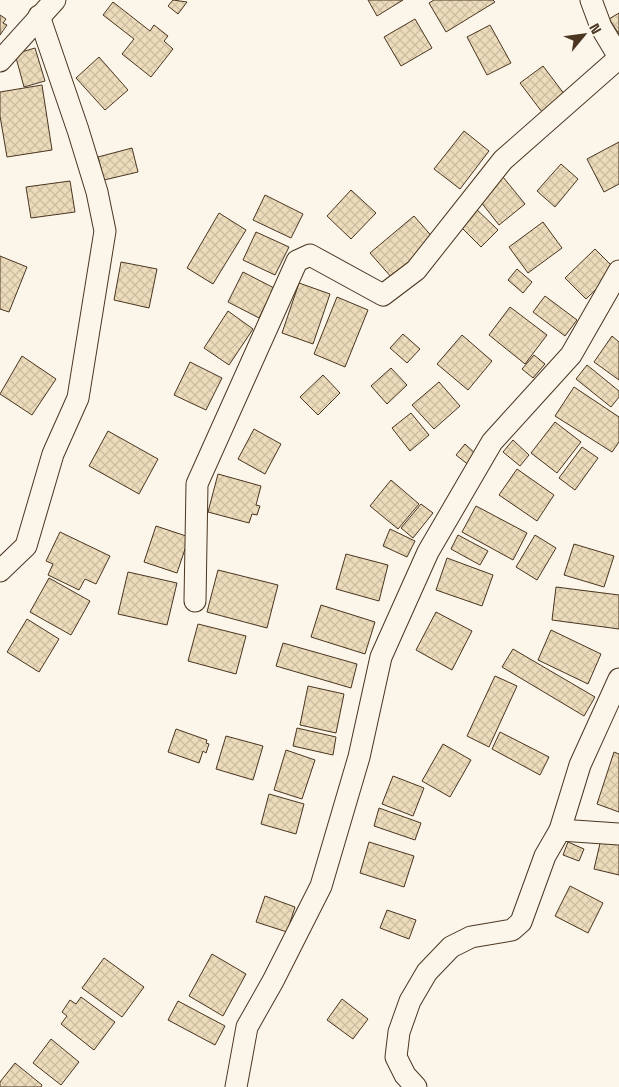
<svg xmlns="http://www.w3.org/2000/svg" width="619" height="1087" font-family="'Space Grotesk',sans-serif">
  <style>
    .building { fill: url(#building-cross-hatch); stroke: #4a3520 }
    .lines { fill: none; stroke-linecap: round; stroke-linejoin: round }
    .minor-casing { stroke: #4a3520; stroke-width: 23 }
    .minor { stroke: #fbf6e9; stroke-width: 21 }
  </style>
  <defs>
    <pattern id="building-cross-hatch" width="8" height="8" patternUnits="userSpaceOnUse" patternTransform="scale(1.25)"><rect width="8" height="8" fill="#ecdcbc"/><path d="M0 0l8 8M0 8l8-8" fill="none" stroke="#ccbda1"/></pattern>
  </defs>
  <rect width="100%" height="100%" fill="#fbf6e9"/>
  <g class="building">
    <path d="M173,0L187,2L178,14L168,6Z"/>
    <path d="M368,0H403L377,16Z"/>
    <path d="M434,0H493L495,2L446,32L429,3Z"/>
    <path d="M113,2L150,31L154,25L168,36L164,41L173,49L151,77L122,54L134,39L103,15Z"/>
    <path d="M619,13V34L609,19Z"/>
    <path d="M0,15L6,19L3,23L7,25L0,35Z"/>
    <path d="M415,19L432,48L401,66L384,37Z"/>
    <path d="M490,25L511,63L487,75L467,37Z"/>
    <path d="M35,48L45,81L24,87L15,54Z"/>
    <path d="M99,57L128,90L105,110L76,78Z"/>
    <path d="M543,66L565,95L542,112L520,83Z"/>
    <path d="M42,85L52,150L7,157L0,116V92Z"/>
    <path d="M464,131L489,151L460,189L434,169Z"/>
    <path d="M619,142V184L604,192L587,159Z"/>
    <path d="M132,148L138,172L104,180L98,157Z"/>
    <path d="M561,164L578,179L555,207L537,191Z"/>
    <path d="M503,177L525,204L499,225L477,197Z"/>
    <path d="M70,181L75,212L31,218L26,187Z"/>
    <path d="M351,190L376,213L351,239L327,216Z"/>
    <path d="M265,195L303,214L291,238L253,220Z"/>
    <path d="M473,206L498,230L481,247L456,222Z"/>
    <path d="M219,213L246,230L213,284L187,268Z"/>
    <path d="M414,216L435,240L392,278L370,253Z"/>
    <path d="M543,222L562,248L528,273L509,247Z"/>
    <path d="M256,232L289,247L275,275L243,260Z"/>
    <path d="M595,249L616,270L586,299L565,278Z"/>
    <path d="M0,256L27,267L9,312L0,309Z"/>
    <path d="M121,262L157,269L149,308L114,300Z"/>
    <path d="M517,269L532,282L523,293L508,280Z"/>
    <path d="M243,272L274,288L259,318L228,302Z"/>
    <path d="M299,283L330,294L313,344L282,333Z"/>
    <path d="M545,296L577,320L565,336L533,312Z"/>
    <path d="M337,297L368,310L345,367L314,354Z"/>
    <path d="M510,307L547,335L525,364L489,335Z"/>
    <path d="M228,311L253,329L229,365L204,348Z"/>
    <path d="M403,334L420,349L407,363L390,348Z"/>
    <path d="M462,335L492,361L468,390L437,364Z"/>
    <path d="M612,336L619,342V380L594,362Z"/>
    <path d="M534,355L545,364L533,378L522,369Z"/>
    <path d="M22,356L56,379L32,415L0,394Z"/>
    <path d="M190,362L222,378L206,410L174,395Z"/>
    <path d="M587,365L619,391V397L611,407L576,379Z"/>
    <path d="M391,368L407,385L387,404L371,386Z"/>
    <path d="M323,375L340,393L318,415L300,397Z"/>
    <path d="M439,382L460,406L434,429L412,405Z"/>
    <path d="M574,387L619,417V442L612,452L555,416Z"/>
    <path d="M411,413L429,435L410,451L392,428Z"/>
    <path d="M555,422L581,442L557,473L531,453Z"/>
    <path d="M254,429L281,444L265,474L238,459Z"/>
    <path d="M108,431L158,459L139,494L89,466Z"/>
    <path d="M513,440L529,455L520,466L503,452Z"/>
    <path d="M465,444L478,456L470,466L456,455Z"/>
    <path d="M582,447L598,458L575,490L559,478Z"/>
    <path d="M517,469L554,495L537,521L499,495Z"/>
    <path d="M218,474L261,486L256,505L260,506L257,515L252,514L249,523L208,512Z"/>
    <path d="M391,480L419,504L398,529L370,506Z"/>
    <path d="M421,504L433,513L413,538L401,528Z"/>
    <path d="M476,506L527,533L513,560L462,532Z"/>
    <path d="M156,526L189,537L177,573L144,562Z"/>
    <path d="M390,529L415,541L407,557L383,546Z"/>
    <path d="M60,532L110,556L96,584L85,579L79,590L48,575L53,564L46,561Z"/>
    <path d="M458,535L488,551L480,565L451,549Z"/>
    <path d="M535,535L556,548L537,580L516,567Z"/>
    <path d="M574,544L614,556L604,587L564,575Z"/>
    <path d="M346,554L388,565L379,601L336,589Z"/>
    <path d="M447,558L493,575L482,606L436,590Z"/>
    <path d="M218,570L278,585L267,628L207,612Z"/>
    <path d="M128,572L177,583L167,625L118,614Z"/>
    <path d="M49,578L90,601L71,635L30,612Z"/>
    <path d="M556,587L619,595V629L552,620Z"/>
    <path d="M321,605L375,622L365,654L311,637Z"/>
    <path d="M436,612L472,631L452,670L416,650Z"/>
    <path d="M27,619L59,639L39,672L7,652Z"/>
    <path d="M198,624L246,636L236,674L188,661Z"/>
    <path d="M551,630L601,654L588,684L538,660Z"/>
    <path d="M283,643L357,664L351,688L276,666Z"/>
    <path d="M513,649L595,697L584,716L502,667Z"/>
    <path d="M495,676L517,686L489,747L467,736Z"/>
    <path d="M308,686L344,694L336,733L300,725Z"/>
    <path d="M297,728L336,737L333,755L293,746Z"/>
    <path d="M176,729L207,740L206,743L209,744L206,753L203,751L199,763L168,752Z"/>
    <path d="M500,732L549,757L540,775L492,749Z"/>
    <path d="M226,736L263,746L253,780L216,769Z"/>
    <path d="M443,744L471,760L450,797L422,781Z"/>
    <path d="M286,750L315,760L302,799L274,790Z"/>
    <path d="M614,752L619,754V812L597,804Z"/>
    <path d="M393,776L424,788L413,816L382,804Z"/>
    <path d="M269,794L304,804L296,834L261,824Z"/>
    <path d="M379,808L421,823L415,840L374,826Z"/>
    <path d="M602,835L619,839V875L594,869Z"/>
    <path d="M369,842L414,856L404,887L360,873Z"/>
    <path d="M568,842L584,849L579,861L563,855Z"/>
    <path d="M570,886L603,903L588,933L555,916Z"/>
    <path d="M265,896L295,907L287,932L256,922Z"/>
    <path d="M387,910L416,920L409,939L380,928Z"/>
    <path d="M212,954L246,974L223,1016L189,996Z"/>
    <path d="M104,958L144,987L122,1017L82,988Z"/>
    <path d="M81,997L115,1022L94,1050L61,1024L67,1016L62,1012L70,1000L76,1004Z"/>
    <path d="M342,999L368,1019L353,1039L327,1020Z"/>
    <path d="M178,1001L225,1026L215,1045L168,1020Z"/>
    <path d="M51,1039L79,1062L61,1085L33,1063Z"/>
    <path d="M15,1063L42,1085L41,1087H0V1082Z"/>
  </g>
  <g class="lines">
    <defs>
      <g id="minor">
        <path d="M591,0L601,27L619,57"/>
        <path d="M0,61L55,0"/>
        <path d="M0,571L26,546L53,454L78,398L105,231L97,192L78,130L39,16"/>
        <path d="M195,601L197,484L297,261L310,255L383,295L416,270L503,160L619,58"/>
        <path d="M560,830L619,834"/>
        <path d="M236,1087L247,1027L273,981L321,886L359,757L381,657L428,552L492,442L571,355L619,271"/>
        <path d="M416,1087L405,1075L396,1057L399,1032L410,1001L427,972L451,947L471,937L512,930L521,922L545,856L560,830L580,765L619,679"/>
      </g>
    </defs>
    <use href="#minor" class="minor-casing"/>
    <use href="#minor" class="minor"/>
  </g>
  <g transform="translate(584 35) rotate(61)" stroke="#fbf6e9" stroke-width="4" paint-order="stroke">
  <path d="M0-4L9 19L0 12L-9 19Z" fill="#4a3520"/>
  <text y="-8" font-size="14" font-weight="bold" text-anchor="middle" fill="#4a3520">N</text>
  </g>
</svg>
